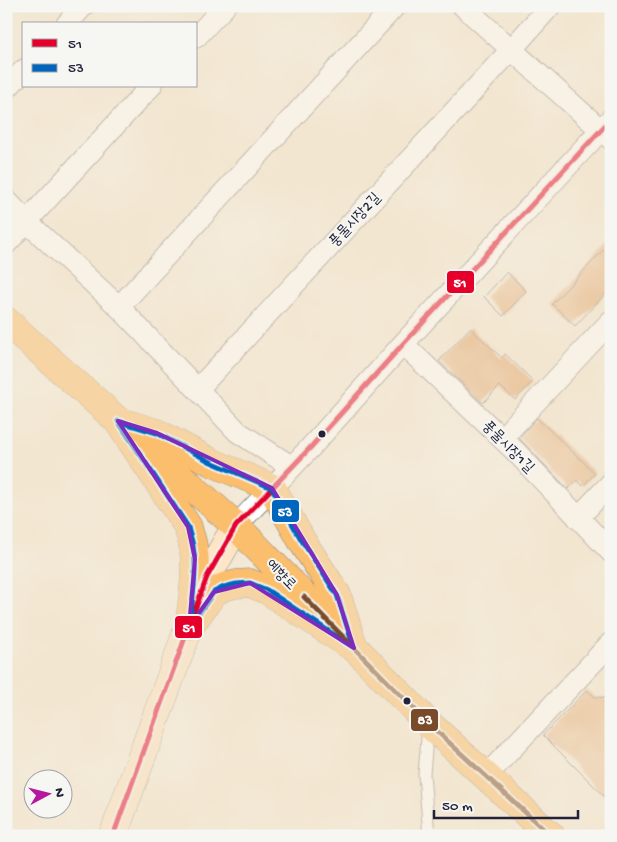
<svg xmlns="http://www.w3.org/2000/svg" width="617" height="842" font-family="'Gochi Hand','Poor Story',sans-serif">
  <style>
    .building { fill: #e2a76e }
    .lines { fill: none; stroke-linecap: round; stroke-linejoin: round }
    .lane-casing { stroke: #8a8486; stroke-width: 13 }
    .street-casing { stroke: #8a8486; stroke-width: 23 }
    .secondary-casing { stroke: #8a8486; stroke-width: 29 }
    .primary-casing { stroke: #8a8486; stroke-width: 29 }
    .lane { stroke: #fff; stroke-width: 11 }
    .street { stroke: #fff; stroke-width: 21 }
    .secondary { stroke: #fde5c5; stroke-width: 28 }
    .primary { stroke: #fabe6d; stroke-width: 28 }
    .bus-1-casing { stroke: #f6f6f2; stroke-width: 9 }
    .bus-2-casing { stroke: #f6f6f2; stroke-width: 9 }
    .bus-3-casing { stroke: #f6f6f2; stroke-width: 9 }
    .bus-1 { stroke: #e4002b; stroke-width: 5 }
    .bus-2 { stroke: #0065bd; stroke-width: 5 }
    .bus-3 { stroke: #7a4b2a; stroke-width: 5 }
    .marked { fill: none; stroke: #7b2cbf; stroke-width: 4; stroke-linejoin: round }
    .bus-dot { fill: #22223b; stroke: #f6f6f2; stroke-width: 2 }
    .labels { text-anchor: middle; stroke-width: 4; stroke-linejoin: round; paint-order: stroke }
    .street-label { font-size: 15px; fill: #22223b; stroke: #f6f6f2 }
    .line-badge { stroke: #f6f6f2; stroke-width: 2 }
    .badge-label { font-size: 14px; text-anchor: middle; font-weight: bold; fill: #fff }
  </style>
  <rect width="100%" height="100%" fill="#f6f6f2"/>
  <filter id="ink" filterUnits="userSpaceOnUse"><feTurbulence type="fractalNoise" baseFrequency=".02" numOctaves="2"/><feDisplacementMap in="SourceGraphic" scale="10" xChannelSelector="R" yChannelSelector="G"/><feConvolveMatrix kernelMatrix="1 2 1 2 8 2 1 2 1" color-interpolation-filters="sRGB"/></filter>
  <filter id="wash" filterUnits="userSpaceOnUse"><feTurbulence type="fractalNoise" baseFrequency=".0096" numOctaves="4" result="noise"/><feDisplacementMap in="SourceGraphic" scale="20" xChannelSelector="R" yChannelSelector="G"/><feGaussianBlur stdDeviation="1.12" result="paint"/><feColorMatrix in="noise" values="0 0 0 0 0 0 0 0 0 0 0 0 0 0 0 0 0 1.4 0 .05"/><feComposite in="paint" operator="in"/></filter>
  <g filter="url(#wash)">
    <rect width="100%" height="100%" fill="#f2e6d0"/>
    <g id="blocks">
      <g class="building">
        <path d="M611,242V288L575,326L552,304Z"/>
        <path d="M507,272L526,291L503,316L484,297Z"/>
        <path d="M470,328L502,358L505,354L533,381L515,400L500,386L483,403L439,361Z"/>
        <path d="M537,418L595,473L583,486L577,480L568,489L519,438Z"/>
        <path d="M587,690L595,697L611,698V803L543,735Z"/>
      </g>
    </g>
  </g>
  <g filter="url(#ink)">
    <use href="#blocks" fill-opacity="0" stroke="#8a8486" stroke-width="1"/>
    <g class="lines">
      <defs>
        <path id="lane" d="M428,726L424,774L429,836"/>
        <g id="street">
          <path d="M463,6L611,139"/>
          <path d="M67,24L83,6"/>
          <path d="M196,37L225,6"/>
          <path d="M6,89L24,70"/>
          <path d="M6,200L27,222L119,307L238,432L292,467"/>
          <path d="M6,244L151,86"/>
          <path d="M119,307L395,6"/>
          <path d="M403,344L516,452L611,552"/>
          <path d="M198,389L511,50L550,6"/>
          <path d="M502,438L611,321"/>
          <path d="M578,518L611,483"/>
          <path d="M236,526L310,448L403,344L611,119"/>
          <path d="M486,776L611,643"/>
        </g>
        <path id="secondary" d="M113,836L207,577L236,526"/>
        <g id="primary">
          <path d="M6,321L236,526L429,724L551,836"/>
          <path d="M118,421L157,433L211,462L272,488L302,541L337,595L354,648L267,590L250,583L236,584L224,587L214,592L189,627C192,601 198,572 193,546C192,539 189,533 188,527Z"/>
        </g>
      </defs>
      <use href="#lane" class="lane-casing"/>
      <use href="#street" class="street-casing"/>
      <use href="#secondary" class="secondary-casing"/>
      <use href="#primary" class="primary-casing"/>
      <use href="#lane" class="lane"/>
      <use href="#street" class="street"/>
      <use href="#secondary" class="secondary"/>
      <use href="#primary" class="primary"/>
      <defs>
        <path id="bus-1" d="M113,836L207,577L236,526L310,448L403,344L611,119"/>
        <path id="bus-2" d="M118,421L157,433L211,462L272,488L302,541L337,595L354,648L267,590L250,583L236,584L224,587L214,592L189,627C192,601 198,572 193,546C192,539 189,533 188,527Z"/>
        <path id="bus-3" d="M304,597L429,724L551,836"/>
      </defs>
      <use href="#bus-1" class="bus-1-casing"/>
      <use href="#bus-2" class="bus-2-casing"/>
      <use href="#bus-3" class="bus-3-casing"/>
      <use href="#bus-1" class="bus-1"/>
      <use href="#bus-2" class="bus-2"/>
      <use href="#bus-3" class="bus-3"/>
    </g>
  </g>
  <path d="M0 0H617V842H0ZM118,421L157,433L272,488L337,595L354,648L250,583L214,592L189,627L195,559L188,527Z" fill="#f2e6d0" fill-opacity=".55" fill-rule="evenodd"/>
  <path class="marked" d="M118,421L157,433L272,488L337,595L354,648L250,583L214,592L189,627L195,559L188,527Z"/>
  <g class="bus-dot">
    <circle cx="322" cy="434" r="4.5"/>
    <circle cx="407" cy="701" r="4.5"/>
  </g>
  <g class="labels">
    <g class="street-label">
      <text transform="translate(354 219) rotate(-47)" y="5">풍물시장2길</text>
      <text transform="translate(509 446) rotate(45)" y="5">풍물시장1길</text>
      <text transform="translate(282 574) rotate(46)" y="5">예향로</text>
    </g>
  </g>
  <g class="line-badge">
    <rect x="446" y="270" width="29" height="24" rx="5" fill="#e4002b"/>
    <rect x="271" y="499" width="29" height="24" rx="5" fill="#0065bd"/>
    <rect x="174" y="615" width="29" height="24" rx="5" fill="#e4002b"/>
    <rect x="410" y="708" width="29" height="24" rx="5" fill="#7a4b2a"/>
  </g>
  <g class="badge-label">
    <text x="460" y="287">51</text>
    <text x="285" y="516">53</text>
    <text x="189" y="632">51</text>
    <text x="425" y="724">83</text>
  </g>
  <rect width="617" height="842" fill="none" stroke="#f6f6f2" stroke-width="25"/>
  <rect x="22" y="22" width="175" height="65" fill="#f6f6f2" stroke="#a1a1a9"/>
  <rect x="32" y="39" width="25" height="8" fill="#e4002b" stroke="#a1a1a9"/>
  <text x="68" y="48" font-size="15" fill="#22223b">51</text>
  <rect x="32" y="64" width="25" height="8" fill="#0065bd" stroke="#a1a1a9"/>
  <text x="68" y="72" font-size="15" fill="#22223b">53</text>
  <g transform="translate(48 794) rotate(83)"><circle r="24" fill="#f6f6f2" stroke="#a1a1a9"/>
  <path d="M0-4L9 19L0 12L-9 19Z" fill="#b5179e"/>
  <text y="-8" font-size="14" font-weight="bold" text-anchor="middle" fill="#22223b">N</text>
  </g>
  <path d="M434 810v8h144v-8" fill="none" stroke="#22223b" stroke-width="2.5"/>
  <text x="442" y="810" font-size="15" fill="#22223b" stroke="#f6f6f2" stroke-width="4" paint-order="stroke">50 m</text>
</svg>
